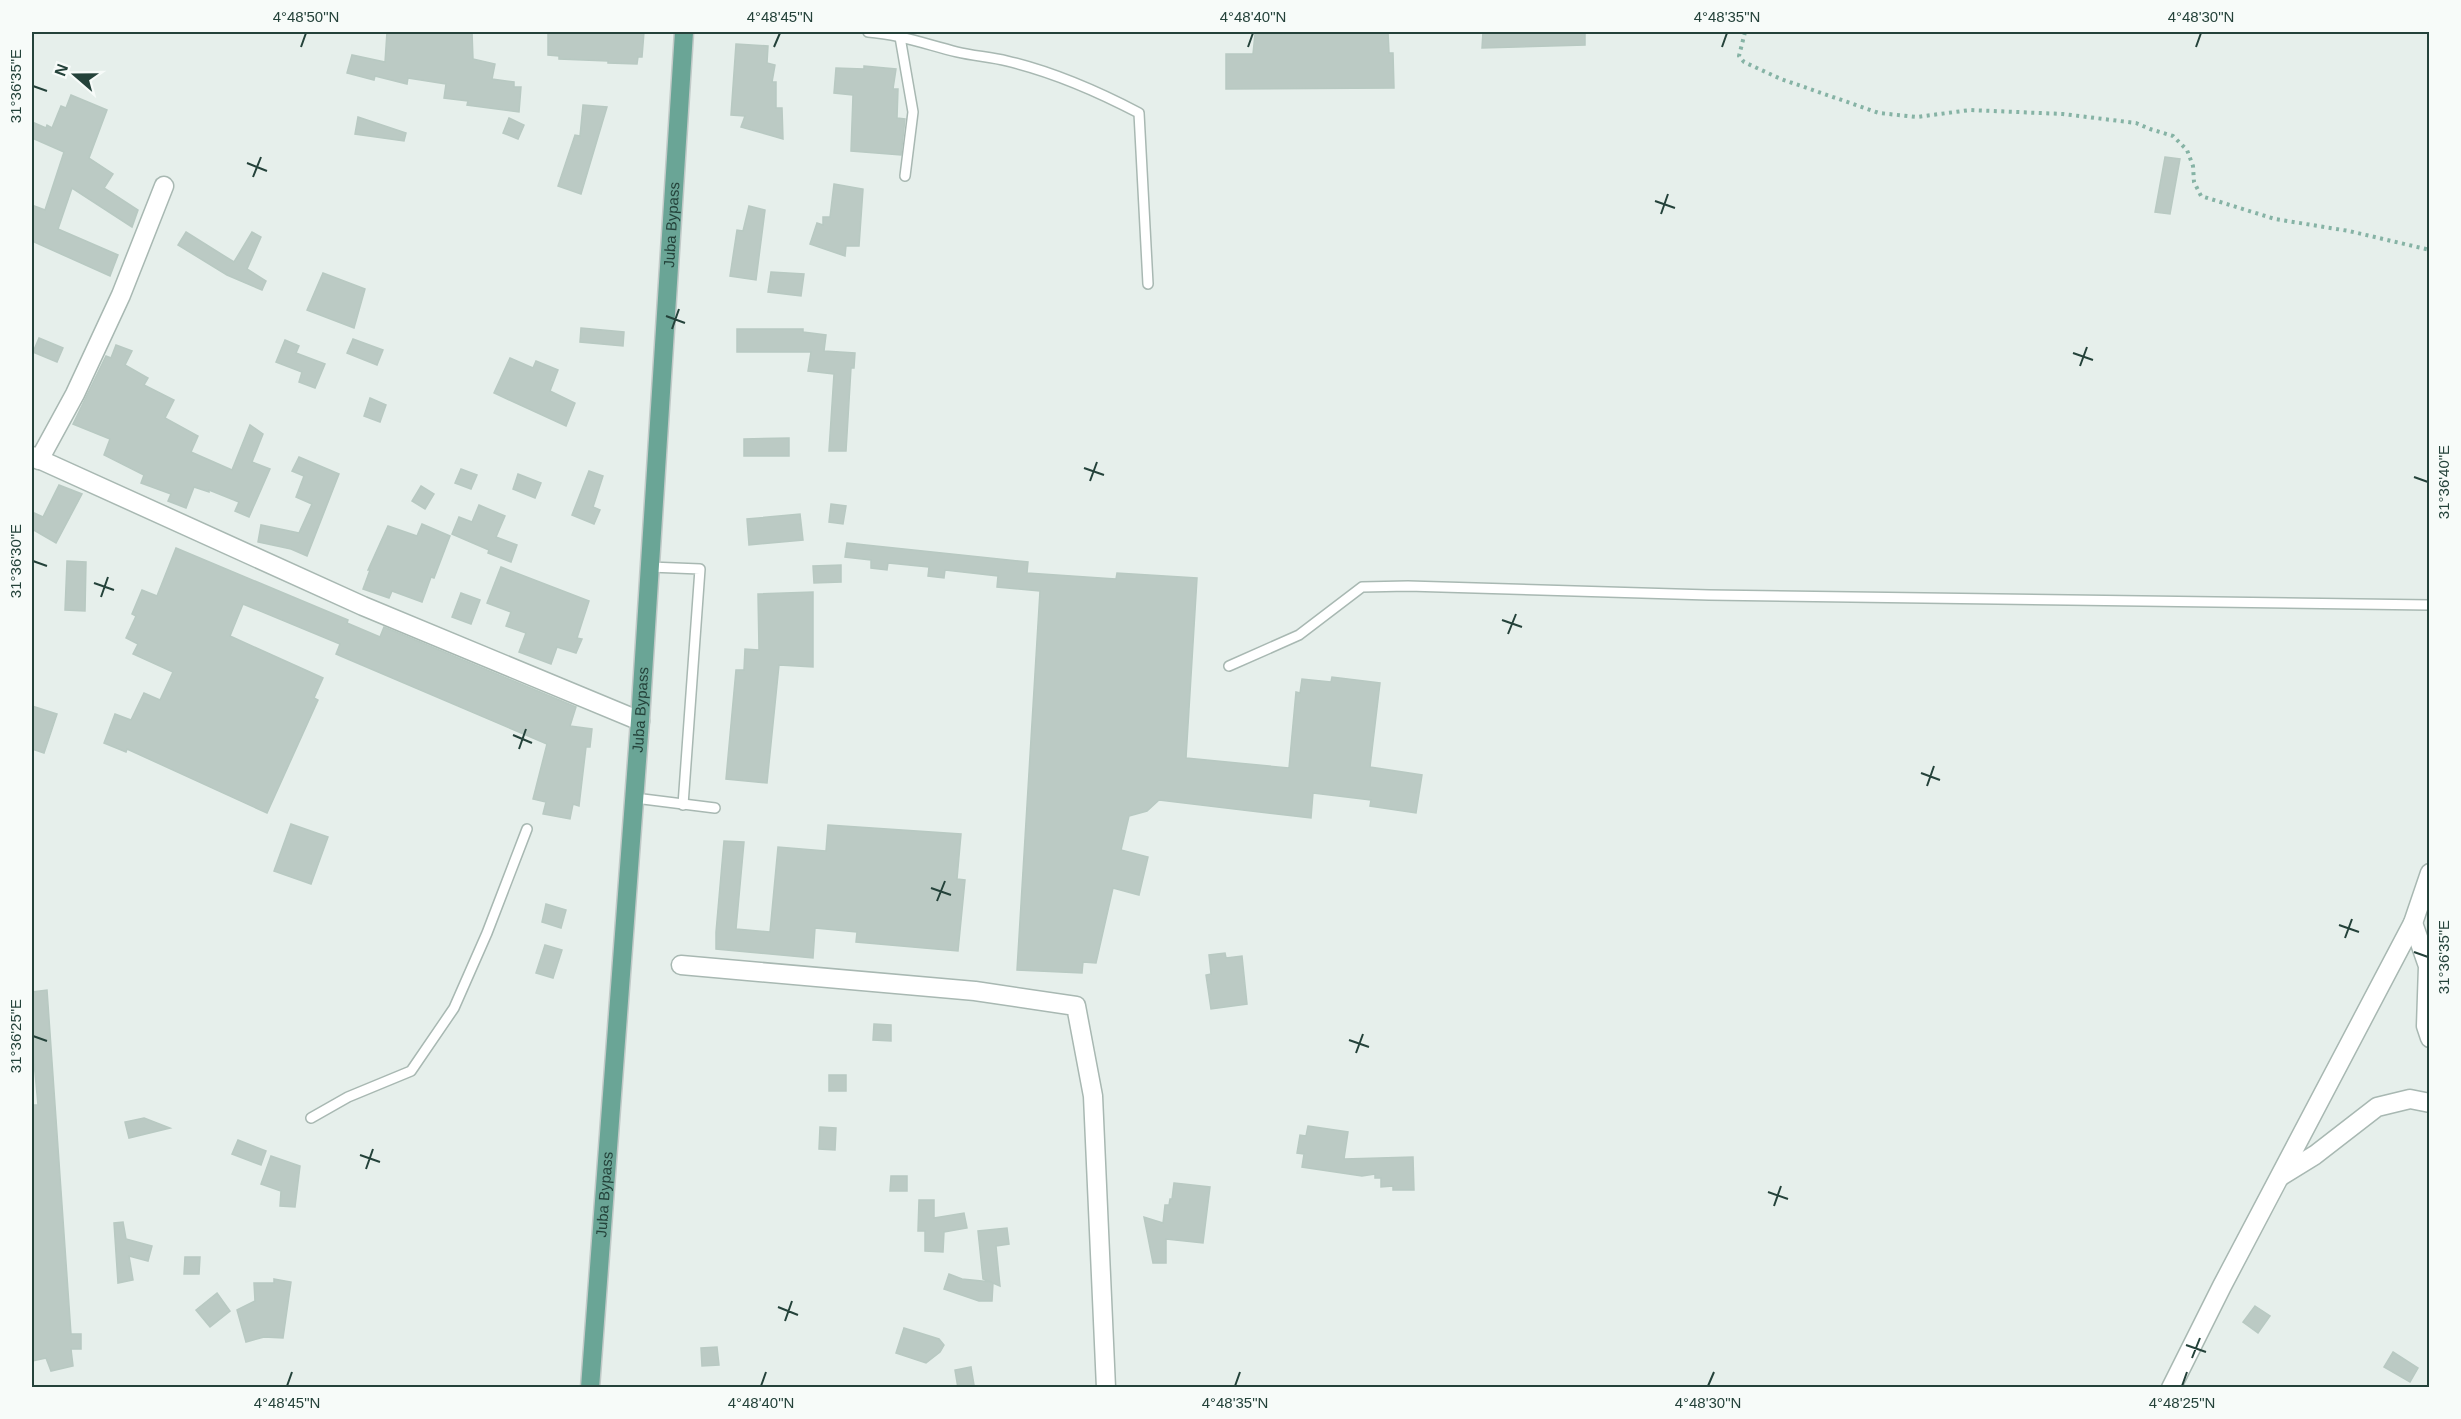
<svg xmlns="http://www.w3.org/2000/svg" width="2461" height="1419" font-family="Arial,sans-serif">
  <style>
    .building { fill: #bbcac4; stroke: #b8c9c2; stroke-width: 1.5 }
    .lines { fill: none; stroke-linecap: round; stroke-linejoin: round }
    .lane-casing { stroke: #a8b8b2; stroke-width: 12 }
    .street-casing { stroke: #a8b8b2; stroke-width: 21 }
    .primary-casing { stroke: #c2cac8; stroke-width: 21 }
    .path { stroke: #86b3a5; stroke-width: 4; stroke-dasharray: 3 4.5; stroke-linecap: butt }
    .lane { stroke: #fff; stroke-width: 9 }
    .street { stroke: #fff; stroke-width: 18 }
    .primary { stroke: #6aa596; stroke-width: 18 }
    .ticks { fill: none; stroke: #24423a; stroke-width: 2 }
    .labels { text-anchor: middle; stroke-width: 5; stroke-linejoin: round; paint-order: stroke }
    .street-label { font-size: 15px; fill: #24423a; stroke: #f7fbf9 }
    .neatline { fill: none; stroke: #24423a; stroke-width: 2 }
    .ticks-label { font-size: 15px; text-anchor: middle; fill: #24423a }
  </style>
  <rect width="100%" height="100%" fill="#e6efeb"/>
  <g class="building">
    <path d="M387,32H472L473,59L495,64L492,79L514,82V87H521L519,112L467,105L468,101L444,98L446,84L408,78L407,84L375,76L374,80L347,73L352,55L385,62Z"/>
    <path d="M548,32H644L642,57H638L637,64L608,63V61L559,59V56L548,55Z"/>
    <path d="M1388,32L1389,53H1393L1394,88L1226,89V54H1253L1255,34Z"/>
    <path d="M1483,32H1585V45L1482,48Z"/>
    <path d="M736,44L768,46L767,63L775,65L772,82H776V108H782L783,139L741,127L745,116L731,115Z"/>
    <path d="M864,66L896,69L893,89H898L897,118L905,119L901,155L851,151L853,95L834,93L836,68L864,69Z"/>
    <path d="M71,95L107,110L89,158L113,174L104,188L138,210L132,227L72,188L58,229L118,255L110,276L32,241V205L45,210L64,152L32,138V122L46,128L47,125L52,128L61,106L66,108Z"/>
    <path d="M583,105L607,107L581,194L558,186L575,135L580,136Z"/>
    <path d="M358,117L406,133L404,141L355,134Z"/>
    <path d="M509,118L524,125L518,139L503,133Z"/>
    <path d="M2165,157L2180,159L2170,214L2155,212Z"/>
    <path d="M834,184L863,189L859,246H846L845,256L810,244L817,223L823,225V217H830Z"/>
    <path d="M749,206L765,210L756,280L730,276L737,230L743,231Z"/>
    <path d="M186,232L234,262L252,232L261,237L247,269L266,281L262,290L227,275L178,245Z"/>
    <path d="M771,272L804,274L801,296L768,292Z"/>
    <path d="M323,273L365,289L354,328L307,310Z"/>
    <path d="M581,328L624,332L623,346L580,342Z"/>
    <path d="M737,329H803V332L826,335L824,351L855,353L854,368H851L846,451H829L834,374L808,371L811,352H737Z"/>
    <path d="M39,338L63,348L57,362L33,352Z"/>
    <path d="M353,339L383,350L377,365L347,353Z"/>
    <path d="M285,340L299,346L296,353L325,364L315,388L299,382L302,372L276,362Z"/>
    <path d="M116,345L132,351L125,365L148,378L144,385L174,400L165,418L198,436L191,452L232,470L250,425L263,434L252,462L270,469L249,517L235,511L239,502L209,490V492L194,487L186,508L168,501L171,494L141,483L144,475L104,455L110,439L73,424L106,356L111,358Z"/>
    <path d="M510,358L533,368L536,361L558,370L550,391L575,403L566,426L494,393Z"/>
    <path d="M370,398L386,405L380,422L364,416Z"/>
    <path d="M789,438V456H744V439Z"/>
    <path d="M299,457L339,474L307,556L291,549L258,542L261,525L299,533L312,504L296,497L304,476L292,471Z"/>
    <path d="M461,469L477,475L471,489L455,483Z"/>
    <path d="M589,471L603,476L593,507L600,510L594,524L572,515Z"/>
    <path d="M518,474L541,483L535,498L513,489Z"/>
    <path d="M59,485L82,494L56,543L32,529V512L43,517Z"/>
    <path d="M421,486L434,494L425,509L412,501Z"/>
    <path d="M831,504L846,506L843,524L829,522Z"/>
    <path d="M479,505L505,516L496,537L517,545L511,562L488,553L489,550L452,534L459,517L472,522Z"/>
    <path d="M800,514L803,540L749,545L747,519Z"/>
    <path d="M422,524L450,536L434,578L431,577L422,602L392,591L389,598L363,589L370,570H368L388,526L417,536Z"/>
    <path d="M847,543L1028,562L1027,573L1116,579L1117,573L1197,578L1186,758L1289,768L1296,692L1300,693L1302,679L1331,682L1332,677L1380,683L1370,767L1422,775L1416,813L1370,806L1371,800L1313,793L1311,818L1159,800L1147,811L1129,816L1121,850L1148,857L1139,895L1113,888L1096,963L1083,962L1082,973L1017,970L1040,591L997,587L998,576L945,570L944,578L928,576L929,567L888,563L887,570L871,568V560L845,557Z"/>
    <path d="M176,548L348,620L347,623L380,637L384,627L576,707L570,726L592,729L590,747H586L579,806L573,804L570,819L543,814L546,802L533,799L547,744L336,654L340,644L243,604L230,636L323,678L314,698L318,700L267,813L127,749L126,752L104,743L115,714L131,720L144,693L160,700L173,672L133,654L138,644L126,638L136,616L132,614L142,590L157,596Z"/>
    <path d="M67,561L86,562L85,611L65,610Z"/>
    <path d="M841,565V582L814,583L813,566Z"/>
    <path d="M501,567L589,601L577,638L582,639L576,653L557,647L551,664L519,652L526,633L506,626L511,612L487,603Z"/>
    <path d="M813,592V667L779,665L767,783L726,779L736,670H744L745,649L759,650L758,594Z"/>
    <path d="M461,593L480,600L471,624L452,617Z"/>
    <path d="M32,706L57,714L44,753L32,749Z"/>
    <path d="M291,824L328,837L311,884L274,871Z"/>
    <path d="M828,825L961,834L957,879L965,880L958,951L856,942L857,932L815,928L813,958L716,949V932L724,841L744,842L736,929L770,932L778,847L826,851Z"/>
    <path d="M546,904L566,910L561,928L542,922Z"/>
    <path d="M545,945L562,950L553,978L536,973Z"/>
    <path d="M1225,953L1226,958L1242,956L1247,1004L1211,1009L1206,975L1211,974L1209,955Z"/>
    <path d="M47,990L71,1334H81V1349H71L73,1366L51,1371L46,1358L32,1361V1105H38L33,1051H32V992Z"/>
    <path d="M874,1024L891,1025V1041L873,1040Z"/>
    <rect x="829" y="1075" width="17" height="16"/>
    <path d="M144,1118L170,1128L129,1138L125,1122Z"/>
    <path d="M1308,1126L1348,1132L1344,1159L1413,1157L1414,1190H1393V1186L1381,1187V1178H1375V1174L1362,1176L1302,1167L1304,1154L1297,1153L1300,1135L1306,1136Z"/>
    <path d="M820,1127L836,1128L835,1150L819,1149Z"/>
    <path d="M238,1140L266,1151L261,1165L232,1154Z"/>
    <path d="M271,1156L300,1166L295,1207L280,1206L281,1191L261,1184Z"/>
    <path d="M891,1176H907V1191H890Z"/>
    <path d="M1174,1183L1210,1187L1203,1243L1166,1239V1263H1153L1144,1217L1163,1223L1165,1205H1169L1170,1199H1172Z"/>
    <path d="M919,1200H934V1218L964,1213L967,1228L944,1232L943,1252L925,1251V1231H918Z"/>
    <path d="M123,1222L126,1239L152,1246L148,1261L129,1256L133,1280L118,1283L114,1223Z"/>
    <path d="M1007,1228L1009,1244L996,1246L1000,1286L993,1283L992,1301H979L944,1289L949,1274L962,1279L992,1282L983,1279L978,1231Z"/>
    <path d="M185,1257H200L199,1274H184Z"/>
    <path d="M274,1279L291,1282L283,1338L264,1337L246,1342L237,1310L255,1301L254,1283H274Z"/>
    <path d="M217,1293L230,1311L210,1327L196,1310Z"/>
    <path d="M2255,1306L2270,1316L2258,1333L2243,1322Z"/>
    <path d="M904,1328L939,1339L944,1345L940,1352L926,1363L896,1353Z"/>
    <path d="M717,1347L719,1365L702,1366L701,1348Z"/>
    <path d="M2393,1352L2418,1368L2410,1382L2384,1367Z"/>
    <path d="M971,1367L974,1385L958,1388L955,1370Z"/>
  </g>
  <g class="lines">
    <defs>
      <g id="lane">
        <path d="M868,32C899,34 928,45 957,52C974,56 991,57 1007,61C1054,72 1097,91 1139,113L1148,284"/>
        <path d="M900,37L913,112L905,176"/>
        <path d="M650,567L700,569L683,805"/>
        <path d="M1229,666L1299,635L1362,587L1408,586L1709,595L2430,605"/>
        <path d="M635,798L715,808"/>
        <path d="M311,1118L348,1097L411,1071L454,1008L487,933L527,829"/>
      </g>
      <g id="street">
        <path d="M32,456L363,606L640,721"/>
        <path d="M39,460L75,394L121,295L164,186"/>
        <path d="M2413,923L2428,966L2426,1026L2430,1038"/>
        <path d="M681,965L975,991L1076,1006L1093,1096L1106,1388"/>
        <path d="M2281,1176L2315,1155L2377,1107L2410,1099L2430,1103"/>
        <path d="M2171,1388L2222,1286L2413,923L2430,873"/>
      </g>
      <g id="primary">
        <path id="s1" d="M590,1388L640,721L684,32"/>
      </g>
    </defs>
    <use href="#lane" class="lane-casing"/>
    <use href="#street" class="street-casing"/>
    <use href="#primary" class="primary-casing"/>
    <g class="path">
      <path d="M1621,32H1625"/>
      <path d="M1745,32L1739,56L1744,62L1781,79L1879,113L1917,117L1970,110L2063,114L2136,123L2150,129L2173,136L2187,150L2193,166L2194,182L2201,196L2275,219L2349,231L2430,250"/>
    </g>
    <use href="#lane" class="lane"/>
    <use href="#street" class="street"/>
    <use href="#primary" class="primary"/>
  </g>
  <path class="ticks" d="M301,47L306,33M774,47L780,33M1248,47L1253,33M1722,47L1727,33M2196,47L2201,33M33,86L47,91M247,163L267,171M253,177L261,157M1655,201L1675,208M1661,214L1668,194M666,316L685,323M672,329L679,309M2073,353L2093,360M2080,366L2087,347M1084,468L1104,475M2414,477L2428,482M1090,481L1097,462M33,561L47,566M94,583L114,590M101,597L108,577M1502,620L1522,627M1508,634L1516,614M513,735L532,743M519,749L526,729M1921,773L1940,780M1927,786L1934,766M931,888L951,895M937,901L945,881M2339,925L2359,932M2345,938L2352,919M2414,952L2428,957M33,1036L47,1041M1349,1040L1369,1047M1356,1053L1363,1034M360,1155L380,1162M366,1169L373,1149M1768,1192L1788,1199M1774,1206L1781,1186M778,1307L798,1315M785,1321L792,1301M2186,1345L2206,1352M2192,1358L2200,1338M287,1386L292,1372M761,1386L766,1372M1235,1386L1240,1372M1708,1386L1714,1372M2182,1386L2187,1372"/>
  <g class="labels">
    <g class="street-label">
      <text dy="5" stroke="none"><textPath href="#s1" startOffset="1166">Juba Bypass</textPath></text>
      <text dy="5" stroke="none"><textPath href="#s1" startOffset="680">Juba Bypass</textPath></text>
      <text dy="5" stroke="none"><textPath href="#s1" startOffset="194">Juba Bypass</textPath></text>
    </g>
  </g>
  <rect width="2461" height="1419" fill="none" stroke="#f7fbf9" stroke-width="66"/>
  <g transform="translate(75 75) rotate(290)" stroke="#f7fbf9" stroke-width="4.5" paint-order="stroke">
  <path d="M0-4.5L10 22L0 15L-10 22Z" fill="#24423a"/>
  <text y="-9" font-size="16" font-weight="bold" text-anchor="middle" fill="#24423a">N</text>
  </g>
  <rect x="33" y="33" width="2395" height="1353" class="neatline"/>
  <g class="ticks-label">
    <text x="306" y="22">4°48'50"N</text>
    <text x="780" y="22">4°48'45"N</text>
    <text x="1253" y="22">4°48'40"N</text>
    <text x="1727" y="22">4°48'35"N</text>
    <text x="2201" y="22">4°48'30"N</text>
    <text transform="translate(16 86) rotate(-90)" y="5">31°36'35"E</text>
    <text transform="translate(2444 482) rotate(-90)" y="5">31°36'40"E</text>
    <text transform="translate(16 561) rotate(-90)" y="5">31°36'30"E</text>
    <text transform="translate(2444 957) rotate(-90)" y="5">31°36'35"E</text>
    <text transform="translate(16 1036) rotate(-90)" y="5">31°36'25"E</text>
    <text x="287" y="1408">4°48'45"N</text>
    <text x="761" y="1408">4°48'40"N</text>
    <text x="1235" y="1408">4°48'35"N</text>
    <text x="1708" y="1408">4°48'30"N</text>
    <text x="2182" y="1408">4°48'25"N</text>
  </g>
</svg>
